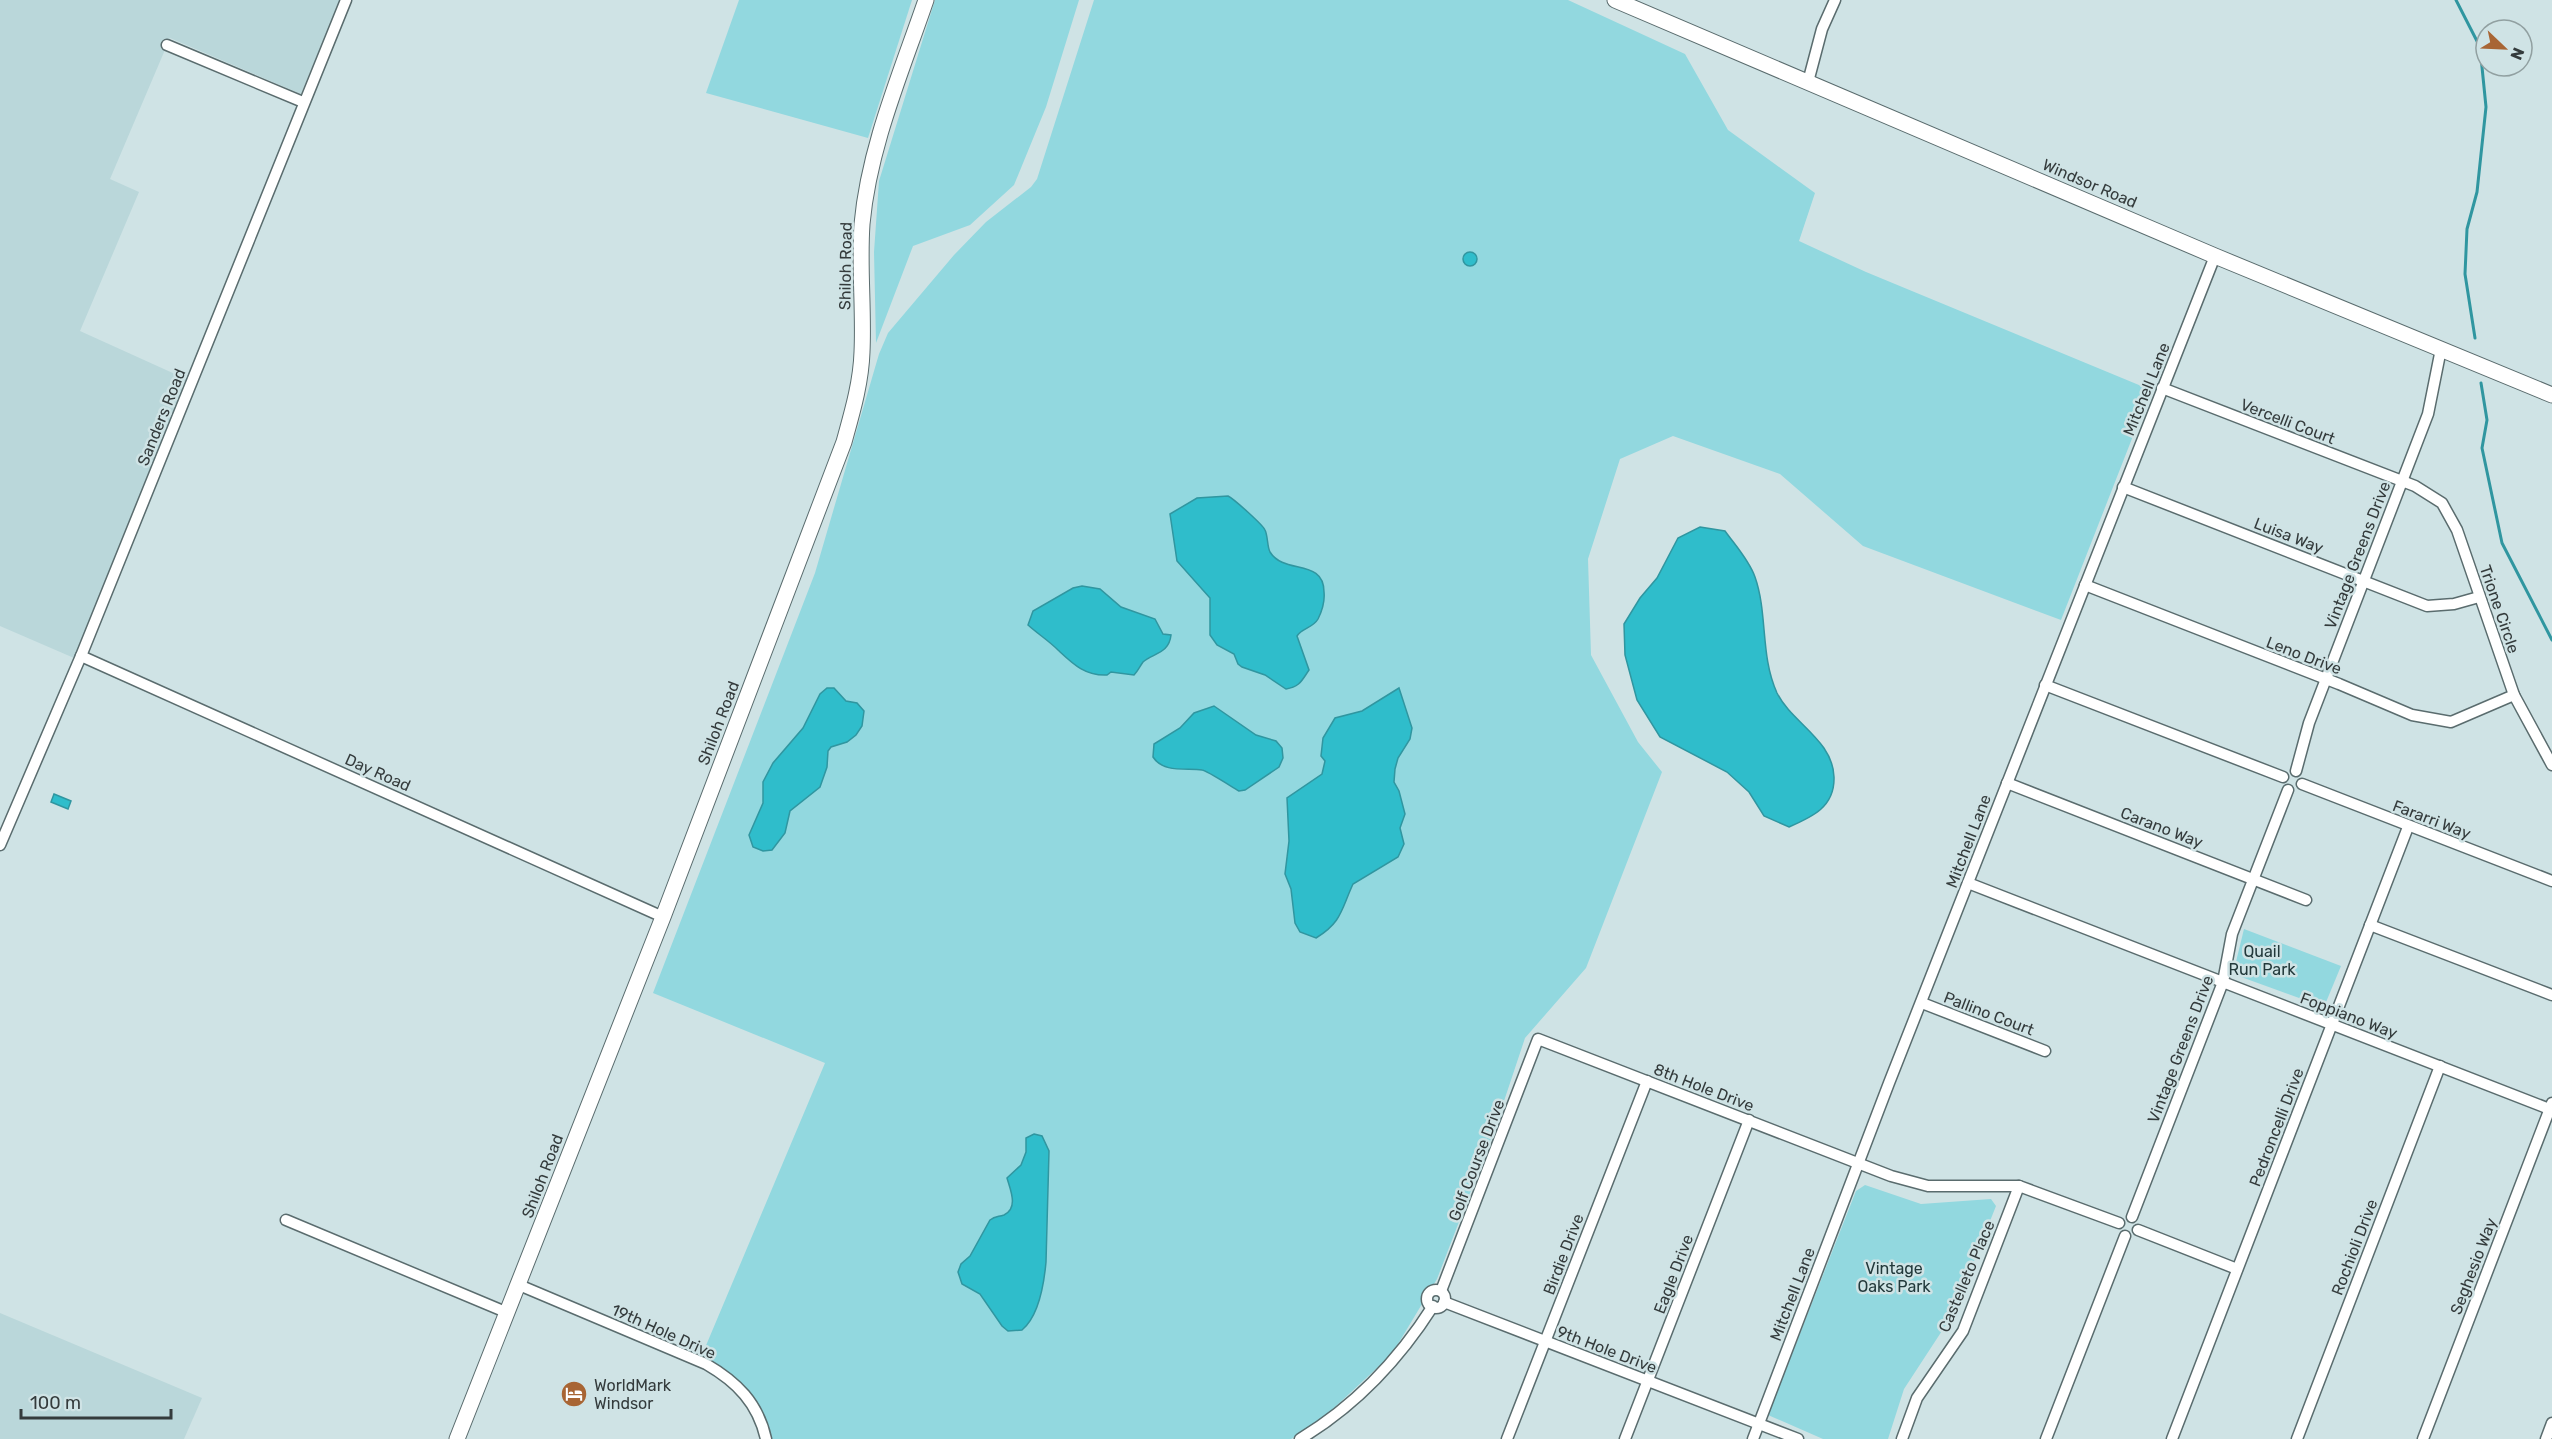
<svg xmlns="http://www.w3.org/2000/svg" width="2552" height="1439" font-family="Rubik,sans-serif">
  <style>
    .built { fill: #bad7da }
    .green { fill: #92d8df }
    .water { fill: #2fbdcb; stroke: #3096a0; stroke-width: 1.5 }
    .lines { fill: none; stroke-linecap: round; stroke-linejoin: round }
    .stream { stroke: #3096a0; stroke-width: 3 }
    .minor-casing { stroke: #5a6c6e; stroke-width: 13 }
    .secondary-casing { stroke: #5a6c6e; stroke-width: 17 }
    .minor { stroke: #fff; stroke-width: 10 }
    .secondary { stroke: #fff; stroke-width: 15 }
    .labels { text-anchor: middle; stroke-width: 5; stroke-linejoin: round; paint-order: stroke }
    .street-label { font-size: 16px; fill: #343b3c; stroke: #cfe3e5 }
    .park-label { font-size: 16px; fill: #22393b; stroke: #cfe3e5 }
    .poi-label { font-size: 16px; fill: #343b3c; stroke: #cfe3e5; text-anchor: start }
  </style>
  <rect width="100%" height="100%" fill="#cfe3e5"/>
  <g class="built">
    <path d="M0,0H340L301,94L170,38L110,179L139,192L80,331L186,379L74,658L0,626Z"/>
    <path d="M0,1313L202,1398L184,1439H0Z"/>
  </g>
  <g class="green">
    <path d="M739,0H912L868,138L706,93Z"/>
    <path d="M935,0H1079L1046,107L1014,185L970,225L913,246L876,343L874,252L879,181Z"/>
    <path d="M1094,0H1568L1685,54L1728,130L1815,193L1799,241L1866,272L2151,390L2061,620L1863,546L1780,474L1673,436L1620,459L1588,559L1591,655L1638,742L1662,772L1586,968L1525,1038L1495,1128L1437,1279L1392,1354L1321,1420L1291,1439H765L768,1426L744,1385L702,1355L825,1063L653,993L815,573L879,354L888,333L954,255L986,222L1031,187L1037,179Z"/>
    <path d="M2244,929L2341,966L2324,1007L2233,974Z"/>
    <path d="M1865,1185L1921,1204L1991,1199L1996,1206L1953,1314L1904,1389L1888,1439H1823L1768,1415L1856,1191Z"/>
  </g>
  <g class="water">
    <circle cx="1470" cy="259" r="7"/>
    <path d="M1228,496C1234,499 1263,525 1265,530C1268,536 1267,546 1270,552C1284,575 1324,558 1324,592C1325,602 1322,611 1318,619C1313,628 1302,628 1297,636L1309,670C1302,680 1300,687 1286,689L1265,675L1242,667L1238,664L1234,654L1217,645L1210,635V598L1177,561L1170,514L1197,498Z"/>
    <path d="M1700,527L1725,531C1735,545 1749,560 1755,577C1768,614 1760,656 1777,693C1792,723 1833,740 1834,777C1835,807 1812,817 1789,827L1764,816L1749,792L1727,772L1660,737L1637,700L1625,655L1624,624L1640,598L1657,578L1678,538Z"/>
    <path d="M1082,586L1100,589L1121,607L1155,619L1163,634L1171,635C1169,654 1153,653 1143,662C1140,666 1138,671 1134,675L1111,672L1107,675C1085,676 1073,664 1058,650C1049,641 1038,634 1028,625L1033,611L1073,588Z"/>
    <path d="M827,688H834L846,701L857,703L864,711L862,726L856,735L847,742L831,747L828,751L827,767L820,787L790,811L785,833L772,850L763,851L753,847L749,835L763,803V782L773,763L803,728L820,694Z"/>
    <path d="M1399,688L1412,728L1410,739L1398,758L1395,769L1394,782L1399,791L1405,814L1400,828L1404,844L1398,857L1353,884C1341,910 1342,922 1316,938L1300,932L1295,923L1291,889L1285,874L1289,841L1287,798L1322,774L1325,761L1321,756L1323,738L1335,718L1362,711Z"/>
    <path d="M1214,706L1256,735L1276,741L1282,748L1283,758L1279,767L1245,790L1239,791C1232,787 1206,770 1202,770C1186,768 1163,773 1153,757L1154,744L1180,728L1194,713Z"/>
    <path d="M54,794L71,801L68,809L51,802Z"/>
    <path d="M1034,1134L1042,1136L1049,1151L1046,1262C1044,1284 1039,1316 1022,1330L1008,1331L1002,1326L980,1294L962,1284L958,1272L961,1264L970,1256L990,1220C995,1216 998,1217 1004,1215C1019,1208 1010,1189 1007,1178L1021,1165L1026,1152V1138Z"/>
  </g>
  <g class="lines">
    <g class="stream">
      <path d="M2456,0L2480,47L2486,107L2477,192L2467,229L2465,274L2475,338"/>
      <path d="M2481,383L2487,420L2482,448L2502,543L2552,640"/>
    </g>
    <defs>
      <g id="minor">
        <path d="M167,45L303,102"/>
        <path d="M1808,82L1822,29L1835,0"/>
        <path d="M2162,388L2415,486L2442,503L2457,530L2514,695L2552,765"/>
        <path d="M2123,487L2427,606L2454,604L2479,597"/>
        <path d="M2085,585L2339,684L2412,715L2451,722L2514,695"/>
        <path d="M81,656L663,917"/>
        <path d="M2045,685L2283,777"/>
        <path d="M2296,771L2309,723L2428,414L2441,349"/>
        <path d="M2007,783L2306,900"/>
        <path d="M2302,784L2552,881"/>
        <path d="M0,845L81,656L346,0"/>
        <path d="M1968,883L2552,1110"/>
        <path d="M2370,925L2552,995"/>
        <path d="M1922,1003L2045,1051"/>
        <path d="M2132,1217L2223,982L2232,934L2288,790"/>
        <path d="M286,1220L508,1313"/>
        <path d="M2138,1230L2237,1269"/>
        <path d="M519,1285L706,1364C737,1382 758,1403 766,1439"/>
        <circle cx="1436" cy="1299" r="9"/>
        <path d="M1441,1291L1538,1039L1891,1176L1928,1186H2019L2119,1223"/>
        <path d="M1444,1302L1798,1439"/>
        <path d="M1300,1439C1355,1406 1398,1361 1433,1306"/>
        <path d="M1507,1439L1647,1081"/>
        <path d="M1625,1439L1749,1120"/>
        <path d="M1753,1439L1889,1083L2215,256"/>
        <path d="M1902,1439L1917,1398L1963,1331L2019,1186"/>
        <path d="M2046,1439L2125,1236"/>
        <path d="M2172,1439L2408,827"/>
        <path d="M2297,1439L2440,1066"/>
        <path d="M2423,1439L2552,1103"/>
        <path d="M2546,1439L2552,1423"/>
      </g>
      <g id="secondary">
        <path d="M1615,0L2215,256L2552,395"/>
        <path d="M457,1439L663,917L844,442C852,413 861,383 862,352C864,310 859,267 862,224C869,147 901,73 926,0"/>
      </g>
    </defs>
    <use href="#minor" class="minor-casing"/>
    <use href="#secondary" class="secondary-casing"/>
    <use href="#minor" class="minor"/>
    <use href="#secondary" class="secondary"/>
  </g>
  <defs>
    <symbol id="hotel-disc" viewBox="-11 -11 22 22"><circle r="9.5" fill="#a86534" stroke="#cfe3e5"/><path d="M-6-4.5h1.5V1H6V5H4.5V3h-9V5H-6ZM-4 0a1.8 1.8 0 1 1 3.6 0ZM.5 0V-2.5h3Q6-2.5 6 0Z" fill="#fff"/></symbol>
  </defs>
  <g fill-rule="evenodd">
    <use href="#hotel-disc" x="559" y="1379" width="30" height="30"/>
  </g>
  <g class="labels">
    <g class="street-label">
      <text transform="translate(2090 183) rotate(23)" y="6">Windsor Road</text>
      <text transform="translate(845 266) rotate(-89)" y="6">Shiloh Road</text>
      <text transform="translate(2146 389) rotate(-68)" y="6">Mitchell Lane</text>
      <text transform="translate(161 417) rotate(-68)" y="6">Sanders Road</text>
      <text transform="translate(2288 421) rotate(21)" y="6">Vercelli Court</text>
      <text transform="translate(2289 535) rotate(21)" y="6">Luisa Way</text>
      <text transform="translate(2357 555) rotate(-69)" y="6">Vintage Greens Drive</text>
      <text transform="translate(2500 609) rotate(71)" y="6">Trione Circle</text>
      <text transform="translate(2304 655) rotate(21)" y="6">Leno Drive</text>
      <text transform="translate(718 723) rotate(-69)" y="6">Shiloh Road</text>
      <text transform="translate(378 772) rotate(24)" y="6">Day Road</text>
      <text transform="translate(2432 819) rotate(21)" y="6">Fararri Way</text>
      <text transform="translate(2162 827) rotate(21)" y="6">Carano Way</text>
      <text transform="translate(1968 841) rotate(-69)" y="6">Mitchell Lane</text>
      <text transform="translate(1989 1013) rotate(21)" y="6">Pallino Court</text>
      <text transform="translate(2349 1015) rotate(21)" y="6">Foppiano Way</text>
      <text transform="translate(2180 1049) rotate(-69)" y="6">Vintage Greens Drive</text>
      <text transform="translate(1704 1087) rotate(21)" y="6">8th Hole Drive</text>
      <text transform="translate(2276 1127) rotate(-69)" y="6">Pedroncelli Drive</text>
      <text transform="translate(1476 1160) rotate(-69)" y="6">Golf Course Drive</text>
      <text transform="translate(542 1176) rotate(-69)" y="6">Shiloh Road</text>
      <text transform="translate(2354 1247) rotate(-69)" y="6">Rochioli Drive</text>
      <text transform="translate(1563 1254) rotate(-69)" y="6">Birdie Drive</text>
      <text transform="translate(2473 1266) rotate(-69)" y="6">Seghesio Way</text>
      <text transform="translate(1673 1274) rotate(-69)" y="6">Eagle Drive</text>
      <text transform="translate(1966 1276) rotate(-67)" y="6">Castelleto Place</text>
      <text transform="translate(1792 1294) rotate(-69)" y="6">Mitchell Lane</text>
      <text transform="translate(664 1331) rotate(24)" y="6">19th Hole Drive</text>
      <text transform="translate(1607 1349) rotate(21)" y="6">9th Hole Drive</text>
    </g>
    <g class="park-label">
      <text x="2262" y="957">Quail<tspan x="2262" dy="18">Run Park</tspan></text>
      <text x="1894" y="1274">Vintage<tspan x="1894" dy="18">Oaks Park</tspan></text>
    </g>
    <g class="poi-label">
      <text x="594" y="1391">WorldMark<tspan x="594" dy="18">Windsor</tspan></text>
    </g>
  </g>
  <g transform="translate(2504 48) rotate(113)"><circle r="28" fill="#cfe3e5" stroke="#91a0a1" stroke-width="1.5"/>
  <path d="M0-4.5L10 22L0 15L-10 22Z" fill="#a86534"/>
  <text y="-9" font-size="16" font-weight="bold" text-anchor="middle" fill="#343b3c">N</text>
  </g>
  <path d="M21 1409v9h150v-9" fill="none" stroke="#343b3c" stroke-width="3"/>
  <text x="30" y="1409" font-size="18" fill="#343b3c" stroke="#cfe3e5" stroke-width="4.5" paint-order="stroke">100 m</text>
</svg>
